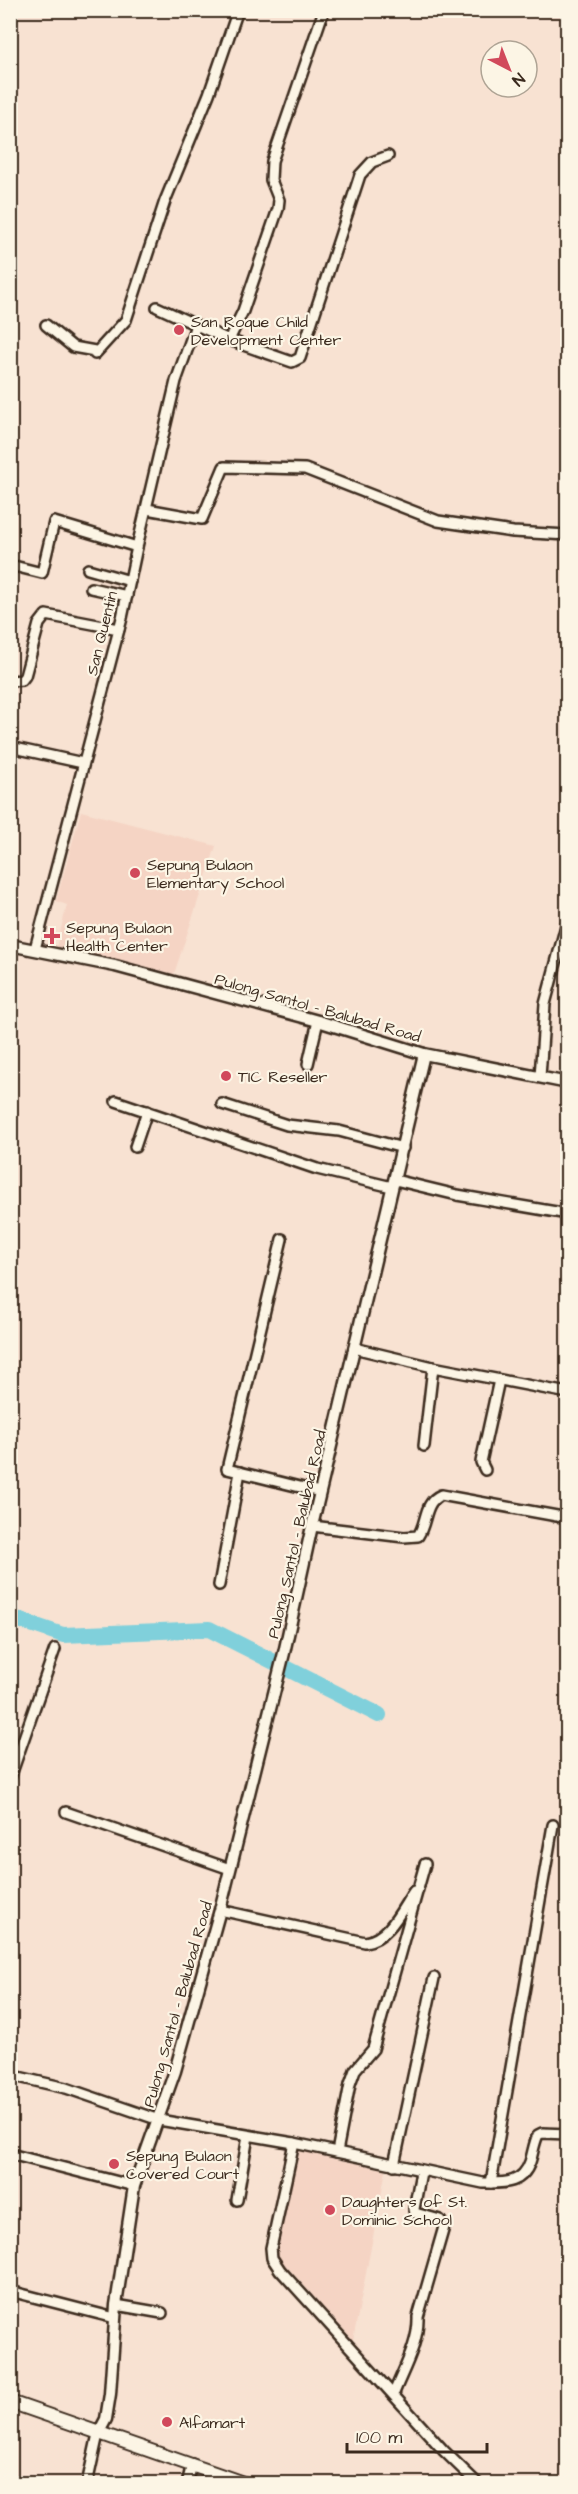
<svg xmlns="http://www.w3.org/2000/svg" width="578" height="2494" font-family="'Architects Daughter',sans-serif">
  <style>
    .built { fill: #f5d4c4 }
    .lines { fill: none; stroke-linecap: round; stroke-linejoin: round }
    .river { stroke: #80d0db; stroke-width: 16 }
    .minor-casing { stroke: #3b2a1e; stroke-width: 14 }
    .tertiary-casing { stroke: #3b2a1e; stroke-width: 15 }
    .secondary-casing { stroke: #3b2a1e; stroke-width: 16 }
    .minor { stroke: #fcf5e5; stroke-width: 9 }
    .tertiary { stroke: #fcf5e5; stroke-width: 10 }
    .secondary { stroke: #fcf5e5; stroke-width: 12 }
    .poi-dot { fill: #d1495b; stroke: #fcf5e5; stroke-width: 2 }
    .labels { text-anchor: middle; stroke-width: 4.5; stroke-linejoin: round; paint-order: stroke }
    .poi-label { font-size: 16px; fill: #3b2a1e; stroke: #fcf5e5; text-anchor: start }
    .street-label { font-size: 16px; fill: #3b2a1e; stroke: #fcf5e5 }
  </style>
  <rect width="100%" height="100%" fill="#f8e2d2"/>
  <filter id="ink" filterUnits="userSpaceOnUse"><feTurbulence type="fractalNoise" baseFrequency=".0167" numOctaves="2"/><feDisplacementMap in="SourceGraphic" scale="12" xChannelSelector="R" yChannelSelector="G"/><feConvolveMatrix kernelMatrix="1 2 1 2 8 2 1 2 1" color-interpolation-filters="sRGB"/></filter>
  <g filter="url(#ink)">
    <g class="built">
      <path d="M81,811L216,846L174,974L56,948L67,905L56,901Z"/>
      <path d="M295,2150L386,2170L353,2340L272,2250Z"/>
    </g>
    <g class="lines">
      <path class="river" d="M10,1617L63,1635L209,1629L379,1715"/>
      <defs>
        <g id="minor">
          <path d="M157,307L229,340L292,362L300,358L360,175L372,162L388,156"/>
          <path d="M46,325L73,347L95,351V354L126,320L165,201L209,94L238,10"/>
          <path d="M229,340L243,311L278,209L279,200L271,180L272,161L324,10"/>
          <path d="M147,509L202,519L224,467L305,469L438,521L513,532L568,535"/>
          <path d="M10,565L42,573L54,522L137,547"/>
          <path d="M88,569L130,581"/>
          <path d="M91,588L127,596"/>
          <path d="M10,681L22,680L25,676L39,624L46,615L119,629"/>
          <path d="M10,747L83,763"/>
          <path d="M35,949L122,618L137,547L176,381L196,325"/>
          <path d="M308,1064L318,1021"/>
          <path d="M540,1077L545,1004L568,918"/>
          <path d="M116,1101L317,1169L392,1187"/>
          <path d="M222,1104L287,1125L339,1131L403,1148"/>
          <path d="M135,1147L147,1111"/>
          <path d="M395,1180L457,1195L568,1214"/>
          <path d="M282,1239L227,1469L320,1492"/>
          <path d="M354,1348L433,1367L568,1393"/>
          <path d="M424,1446L433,1367"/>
          <path d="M485,1470L481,1462L499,1380"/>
          <path d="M312,1526L404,1537L418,1536C428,1521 423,1503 441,1495L568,1518"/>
          <path d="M219,1585L240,1472"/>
          <path d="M10,1778L55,1649"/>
          <path d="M66,1812L230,1869"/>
          <path d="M220,1910L365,1942C389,1939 401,1910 414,1891"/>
          <path d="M10,2075L66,2088L159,2120L294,2143L483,2183C503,2183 522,2185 530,2162C533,2153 534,2143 538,2135L542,2133L568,2134"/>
          <path d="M294,2143L271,2248L272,2258L280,2270L444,2451L478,2484"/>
          <path d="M337,2152L350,2084L355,2070L373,2049L425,1864"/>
          <path d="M10,2154L134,2186"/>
          <path d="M394,2165L434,1978"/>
          <path d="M491,2183L553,1825"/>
          <path d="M237,2200L248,2136"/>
          <path d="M10,2291L115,2318"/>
          <path d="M116,2305L162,2313"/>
          <path d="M394,2393C403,2370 419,2343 418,2317L444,2227L440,2220L415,2213L414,2209L421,2172"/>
          <path d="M87,2484L98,2434"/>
          <path d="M187,2484L192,2464"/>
        </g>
        <g id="tertiary">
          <path d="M10,945L115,966L318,1021L424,1054L568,1083"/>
          <path d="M98,2434L106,2419L110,2394L116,2305L134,2186L175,2071L220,1910L284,1653L312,1526L424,1054"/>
        </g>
        <path id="secondary" d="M10,2402L246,2484"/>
      </defs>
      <use href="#minor" class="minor-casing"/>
      <use href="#tertiary" class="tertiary-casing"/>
      <use href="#secondary" class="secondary-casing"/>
      <use href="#minor" class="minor"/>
      <use href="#tertiary" class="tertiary"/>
      <use href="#secondary" class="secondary"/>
    </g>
  </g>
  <g class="poi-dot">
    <circle cx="179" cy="330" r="6"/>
    <circle cx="135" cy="873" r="6"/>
    <path d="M49 927h6v6h6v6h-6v6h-6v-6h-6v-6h6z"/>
    <circle cx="226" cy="1076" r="6"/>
    <circle cx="114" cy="2164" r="6"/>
    <circle cx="330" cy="2210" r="6"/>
    <circle cx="167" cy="2422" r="6"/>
  </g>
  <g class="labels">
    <g class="poi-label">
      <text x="191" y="327">San Roque Child<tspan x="191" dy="18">Development Center</tspan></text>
      <text x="147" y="870">Sepung Bulaon<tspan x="147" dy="18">Elementary School</tspan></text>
      <text x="66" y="933">Sepung Bulaon<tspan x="66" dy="18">Health Center</tspan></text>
      <text x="238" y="1082">TIC Reseller</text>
      <text x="126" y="2161">Sepung Bulaon<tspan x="126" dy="18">Covered Court</tspan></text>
      <text x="342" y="2207">Daughters of St.<tspan x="342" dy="18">Dominic School</tspan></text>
      <text x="179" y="2428">Alfamart</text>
    </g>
    <g class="street-label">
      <text transform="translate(101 633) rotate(-76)" y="6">San Quentin</text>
      <text transform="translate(318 1007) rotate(16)" y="6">Pulong Santol - Balubad Road</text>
      <text transform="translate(296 1534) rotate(-77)" y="6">Pulong Santol - Balubad Road</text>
      <text transform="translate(177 2004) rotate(-74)" y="6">Pulong Santol - Balubad Road</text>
    </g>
  </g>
  <rect width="578" height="2494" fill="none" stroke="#fcf5e5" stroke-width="36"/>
  <rect x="18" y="18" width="542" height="2458" fill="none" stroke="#3b2a1e" stroke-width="2" filter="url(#ink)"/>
  <g transform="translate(509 69) rotate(138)"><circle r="28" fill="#fcf5e5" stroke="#afa495" stroke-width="1.5"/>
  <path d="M0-4.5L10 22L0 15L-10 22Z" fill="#d1495b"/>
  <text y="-9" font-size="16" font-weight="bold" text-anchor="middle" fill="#3b2a1e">N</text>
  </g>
  <path d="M347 2443v9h140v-9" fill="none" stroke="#3b2a1e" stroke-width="3"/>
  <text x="356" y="2443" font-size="18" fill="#3b2a1e" stroke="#fcf5e5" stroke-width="4.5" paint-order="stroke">100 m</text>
</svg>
